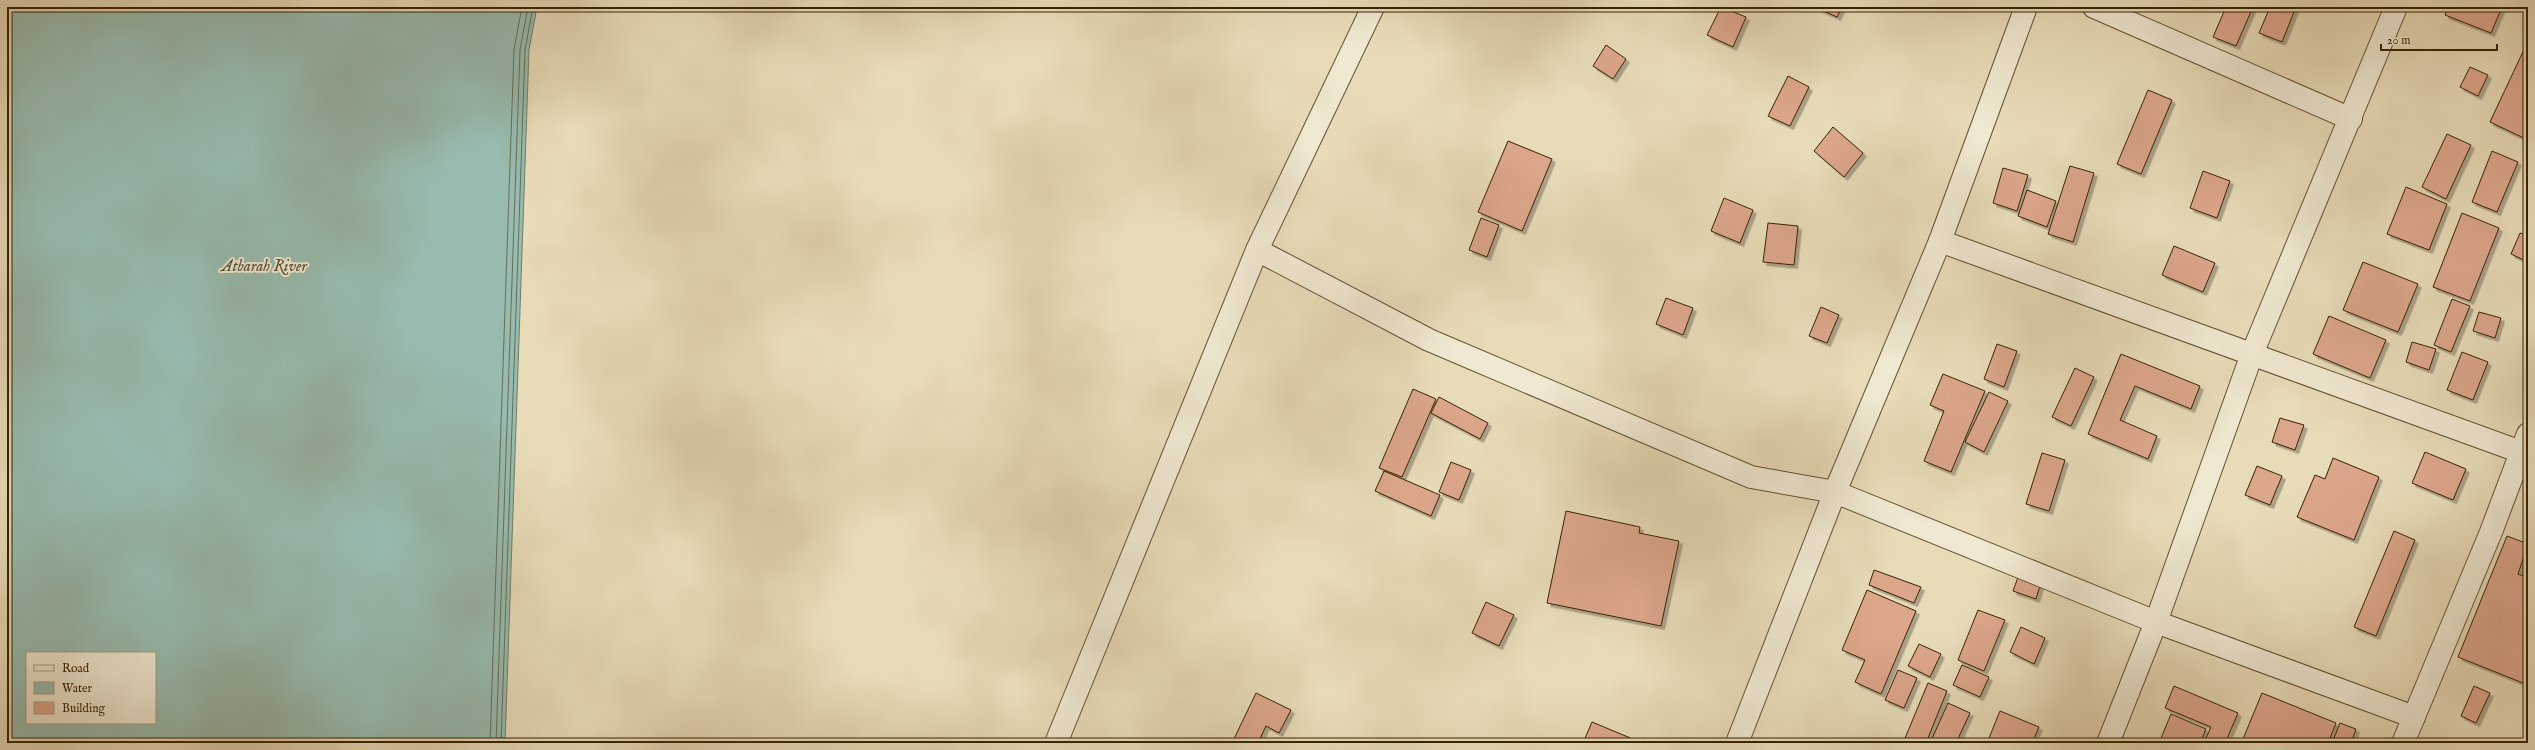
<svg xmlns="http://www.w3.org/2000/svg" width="2535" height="750" font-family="'IM FELL English',serif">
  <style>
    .water { fill: #97bbae; stroke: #717e69; fill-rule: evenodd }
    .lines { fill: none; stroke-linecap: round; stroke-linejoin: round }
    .shore { stroke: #676e58; stroke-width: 1 }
    .building { fill: #dca68b; stroke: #372202; filter: url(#shadow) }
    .minor-casing { stroke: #635030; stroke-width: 24 }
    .minor { stroke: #f0e8d1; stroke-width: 22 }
    .labels { text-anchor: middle; stroke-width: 4; stroke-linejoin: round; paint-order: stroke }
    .water-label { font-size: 16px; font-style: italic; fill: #545036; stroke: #f0e8d1 }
  </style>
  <defs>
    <filter id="shadow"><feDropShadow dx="3.5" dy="3.5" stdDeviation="0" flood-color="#0004"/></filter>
  </defs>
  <rect width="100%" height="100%" fill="#e8dbb8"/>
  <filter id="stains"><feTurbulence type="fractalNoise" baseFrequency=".005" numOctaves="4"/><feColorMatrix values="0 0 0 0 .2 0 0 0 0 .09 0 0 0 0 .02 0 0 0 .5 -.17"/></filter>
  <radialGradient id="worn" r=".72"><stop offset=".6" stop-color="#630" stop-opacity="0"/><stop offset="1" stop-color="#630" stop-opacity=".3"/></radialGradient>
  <path class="water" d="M7,7H537L529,50L505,743H7ZM27,653H155V723H27Z"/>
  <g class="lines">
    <g class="shore">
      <path d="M490,743L514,49L522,7"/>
      <path d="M496,743L520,50L528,7"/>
      <path d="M501,743L525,50L533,7"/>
    </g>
  </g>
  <g class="building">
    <path d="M1721,7L1746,17L1733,47L1707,35Z"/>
    <path d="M1815,7H1842L1837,17Z"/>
    <path d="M2226,7H2253L2236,46L2213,37Z"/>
    <path d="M2270,7H2296L2282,42L2259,33Z"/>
    <path d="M2448,7H2502L2491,33L2445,15Z"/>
    <path d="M2527,43L2528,99L2523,109L2528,111V140L2490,122Z"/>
    <path d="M1606,45L1626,59L1613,79L1593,66Z"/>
    <path d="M2470,67L2488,75L2478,96L2460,87Z"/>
    <path d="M1788,76L1809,87L1790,126L1768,116Z"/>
    <path d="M2148,90L2172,100L2141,174L2117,164Z"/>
    <path d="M1833,127L1863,153L1844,177L1814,151Z"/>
    <path d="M2447,134L2471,145L2446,199L2422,187Z"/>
    <path d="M1508,141L1552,159L1522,231L1478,212Z"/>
    <path d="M2492,151L2518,162L2497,212L2472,202Z"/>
    <path d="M2070,166L2094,173L2073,242L2048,234Z"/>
    <path d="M2003,168L2028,175L2017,211L1993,203Z"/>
    <path d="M2203,171L2230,181L2217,218L2190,208Z"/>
    <path d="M2406,187L2447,204L2429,250L2387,234Z"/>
    <path d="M2027,190L2056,201L2047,227L2018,216Z"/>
    <path d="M1724,198L1753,210L1740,243L1711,231Z"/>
    <path d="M2462,213L2499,228L2470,301L2433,287Z"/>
    <path d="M1481,218L1499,225L1487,257L1469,250Z"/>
    <path d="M1768,223L1798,226L1794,265L1763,262Z"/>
    <path d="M2520,233L2528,236L2526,261L2511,254Z"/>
    <path d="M2174,246L2215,263L2203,292L2162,275Z"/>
    <path d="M2363,262L2418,284L2398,332L2343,310Z"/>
    <path d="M1666,298L1693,308L1683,335L1656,324Z"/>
    <path d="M2452,299L2470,306L2451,352L2434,345Z"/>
    <path d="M1821,307L1839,315L1827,343L1809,336Z"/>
    <path d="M2479,312L2501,318L2495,338L2473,331Z"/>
    <path d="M2329,316L2386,340L2370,378L2313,354Z"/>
    <path d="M2412,342L2436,349L2429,370L2406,362Z"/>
    <path d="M1997,344L2017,351L2004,387L1984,379Z"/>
    <path d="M2462,352L2488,362L2473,400L2447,390Z"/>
    <path d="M2121,354L2200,386L2191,409L2135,386L2120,420L2157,436L2148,459L2088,434Z"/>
    <path d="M2075,368L2094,377L2071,426L2052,417Z"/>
    <path d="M1943,374L1985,391L1951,472L1924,461L1944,411L1930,405Z"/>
    <path d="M1413,389L1436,399L1402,477L1379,468Z"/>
    <path d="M1989,392L2008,401L1984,452L1965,442Z"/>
    <path d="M1439,397L1488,423L1480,439L1431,413Z"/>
    <path d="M2280,418L2304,425L2295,450L2272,442Z"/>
    <path d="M2425,452L2466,469L2453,500L2412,483Z"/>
    <path d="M2042,453L2065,460L2049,511L2026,504Z"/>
    <path d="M2333,458L2379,477L2354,540L2297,517L2315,475L2325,479Z"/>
    <path d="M1451,462L1471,470L1459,500L1439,492Z"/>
    <path d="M2257,466L2282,476L2270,505L2245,495Z"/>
    <path d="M1384,471L1440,495L1431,516L1375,491Z"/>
    <path d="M1566,511L1640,527L1639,533L1679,541L1661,626L1547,603Z"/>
    <path d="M2394,531L2415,540L2376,636L2354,627Z"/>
    <path d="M2507,536L2528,544L2518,574L2528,578V685L2458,657Z"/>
    <path d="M2021,569L2043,576L2036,599L2013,591Z"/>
    <path d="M1874,570L1921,587L1914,603L1869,585Z"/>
    <path d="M1867,590L1916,611L1881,694L1855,682L1865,660L1842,650Z"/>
    <path d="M1486,602L1514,615L1499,646L1472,633Z"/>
    <path d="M1978,610L2005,620L1984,671L1958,660Z"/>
    <path d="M2021,627L2045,638L2034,664L2010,652Z"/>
    <path d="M1919,644L1941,654L1930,677L1908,666Z"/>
    <path d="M1962,665L1989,677L1980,697L1953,685Z"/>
    <path d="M1898,670L1917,678L1904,708L1885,700Z"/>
    <path d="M1928,683L1947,691L1926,743H1903Z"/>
    <path d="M2174,686L2238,713L2225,743H2204L2211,727L2165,708Z"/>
    <path d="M2474,686L2490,693L2476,723L2461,716Z"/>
    <path d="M1256,693L1291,710L1279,733L1266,726L1258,743H1232Z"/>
    <path d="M2262,693L2336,723L2328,743H2254L2243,739Z"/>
    <path d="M1948,703L1970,713L1956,743H1930Z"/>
    <path d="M2000,711L2039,727L2032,743H1987Z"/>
    <path d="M2171,714L2206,729L2200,743H2159Z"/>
    <path d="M1592,722L1640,742V743H1583Z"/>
    <path d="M2340,723L2356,729L2351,743H2332Z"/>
    <path d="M1644,738L1659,743H1642Z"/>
  </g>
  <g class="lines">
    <defs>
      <g id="minor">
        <path d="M2094,7L2351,119"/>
        <path d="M1940,241L2521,452"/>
        <path d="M1257,250L1429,340L1751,477L1835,492L2156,622L2414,717"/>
        <path d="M1056,743L1257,250L1373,7"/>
        <path d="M1737,743L1835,492L1940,241L2026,7"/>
        <path d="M2108,743L2156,622L2252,354L2396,7"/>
        <path d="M2403,743L2491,532L2528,434"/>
      </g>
    </defs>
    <use href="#minor" class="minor-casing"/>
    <use href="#minor" class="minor"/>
  </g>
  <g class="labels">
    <g class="water-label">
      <text x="264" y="271">Atbarah River</text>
    </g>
  </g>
  <rect width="2535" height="750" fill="none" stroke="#e8dbb8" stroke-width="24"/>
  <rect x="8" y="8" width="2519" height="734" fill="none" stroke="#372202" stroke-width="2"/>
  <rect x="12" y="12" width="2511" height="726" fill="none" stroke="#372202"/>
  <rect x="26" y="652" width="130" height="72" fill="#f0e8d1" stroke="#a6997e"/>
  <rect x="34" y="665" width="20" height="6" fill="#f0e8d1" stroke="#a6997e"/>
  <text x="62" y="672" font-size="12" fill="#372202">Road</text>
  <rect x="34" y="682" width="20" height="12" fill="#97bbae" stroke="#a6997e"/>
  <text x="62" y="692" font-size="12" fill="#372202">Water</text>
  <rect x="34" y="702" width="20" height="12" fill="#dca68b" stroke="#a6997e"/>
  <text x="62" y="712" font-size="12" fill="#372202">Building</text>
  <path d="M2381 44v6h116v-6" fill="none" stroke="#372202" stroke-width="2"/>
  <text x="2387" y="44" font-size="12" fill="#372202" stroke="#f0e8d1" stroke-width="3" paint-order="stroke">20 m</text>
  <rect width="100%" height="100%" filter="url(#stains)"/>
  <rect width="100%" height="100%" fill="url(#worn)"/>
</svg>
